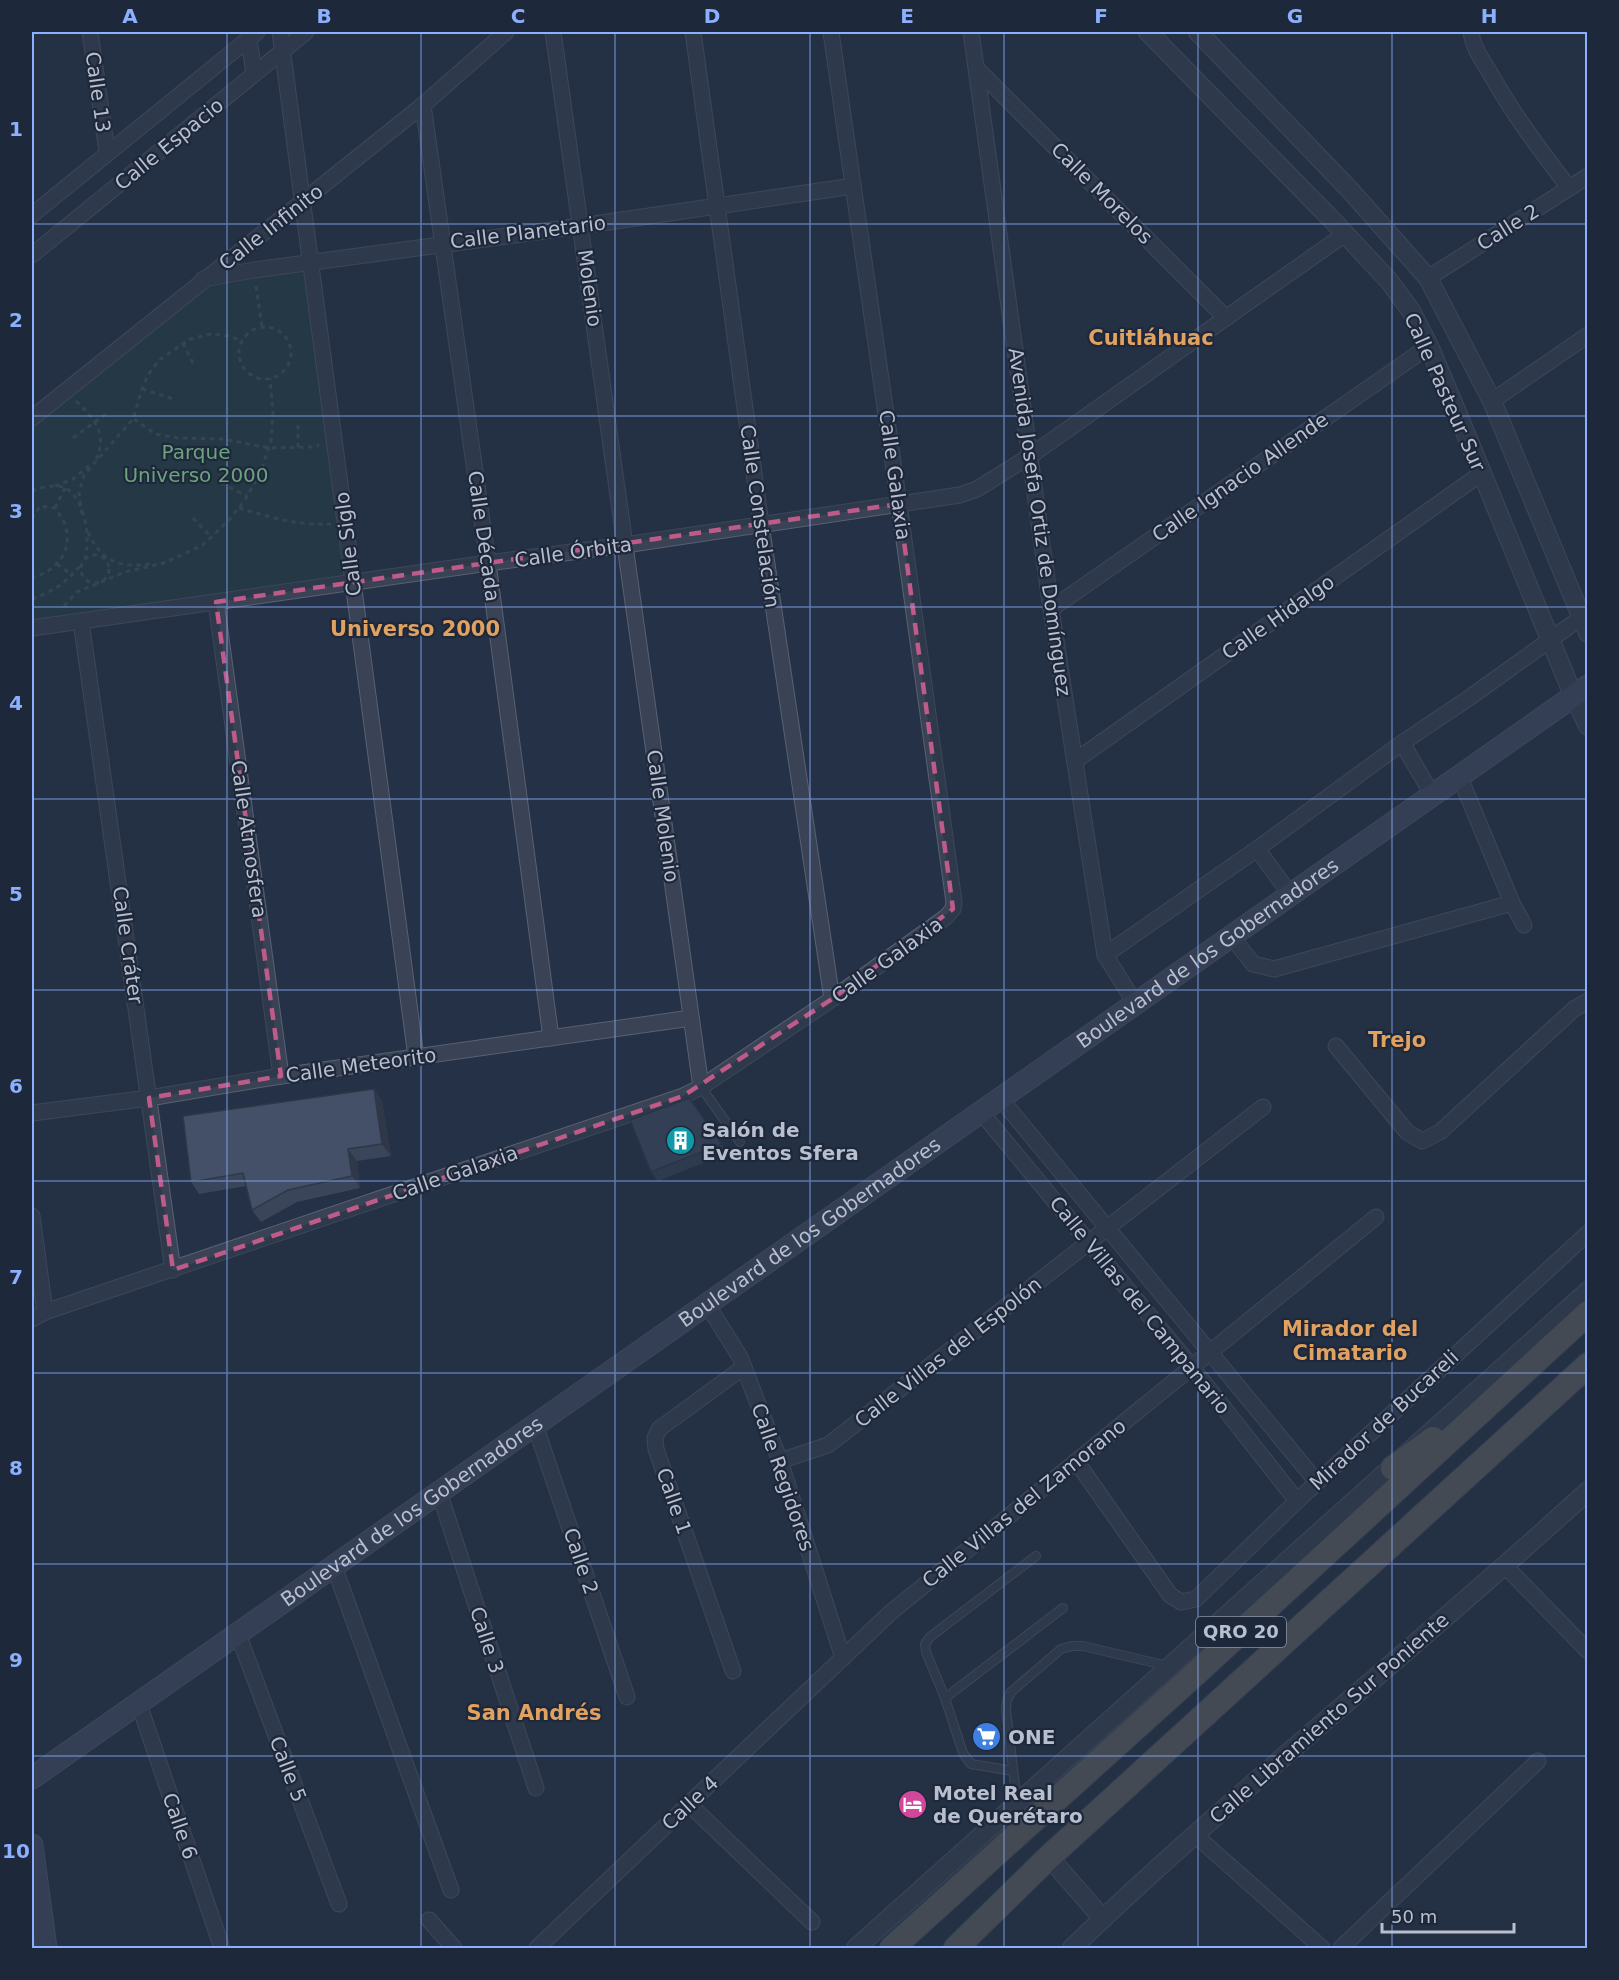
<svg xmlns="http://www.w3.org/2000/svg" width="1619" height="1980" font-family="'DejaVu Sans',sans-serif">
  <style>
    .green { fill: #274147 }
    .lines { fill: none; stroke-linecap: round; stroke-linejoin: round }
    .service-casing { stroke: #586172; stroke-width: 10 }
    .minor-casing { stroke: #586172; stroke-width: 17 }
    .tertiary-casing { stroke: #586172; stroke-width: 20 }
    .secondary-casing { stroke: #586172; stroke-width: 23 }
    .trunk-casing { stroke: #444e60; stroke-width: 26 }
    .path { stroke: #465e62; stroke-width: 3; stroke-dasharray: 4.5 4.5; stroke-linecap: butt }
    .service { stroke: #3a4355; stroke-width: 8 }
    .minor { stroke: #3a4355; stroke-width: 15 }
    .tertiary { stroke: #3a4355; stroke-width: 18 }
    .secondary { stroke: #475169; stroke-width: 21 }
    .trunk { stroke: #6a6966; stroke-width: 24 }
    .wall { fill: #3a4559 }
    .shaded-wall { fill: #2f3849 }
    .building { fill: #435068; stroke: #2f3849; stroke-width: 1.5 }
    .marked { fill: none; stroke: #be5b89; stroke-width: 4.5; stroke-dasharray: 12 8; stroke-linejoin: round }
    .grid { fill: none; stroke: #8cb0ff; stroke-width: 1.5; stroke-opacity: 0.55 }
    .labels { text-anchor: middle; stroke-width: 4.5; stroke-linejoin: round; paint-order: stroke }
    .shield { fill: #1e283b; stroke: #8a92a2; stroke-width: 1.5 }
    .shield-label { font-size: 18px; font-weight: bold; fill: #b8bfce }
    .street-label { font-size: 20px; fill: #b8bfce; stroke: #1e283b }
    .park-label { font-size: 20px; fill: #6ca27d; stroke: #1e283b }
    .poi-label { font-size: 20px; font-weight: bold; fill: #b8bfce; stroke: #1e283b; text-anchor: start }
    .neighbourhood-label { font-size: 21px; font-weight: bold; fill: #e0a161; stroke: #1e283b }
    .neatline { fill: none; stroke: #8cb0ff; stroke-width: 2 }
    .grid-label { font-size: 20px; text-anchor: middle; font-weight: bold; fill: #8cb0ff }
  </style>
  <rect width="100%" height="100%" fill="#253146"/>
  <path class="green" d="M310,262L352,583L32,628V418L203,279Z"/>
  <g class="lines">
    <defs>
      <g id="service">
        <path d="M701,1087L740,1142"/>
        <path d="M945,1698L1063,1608"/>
        <path d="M1013,1771L971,1764L963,1753L945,1698L926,1652L925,1644L930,1637L1036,1556"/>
        <path d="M1017,1802L1006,1710L1007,1700L1011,1692L1061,1649L1072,1646H1083L1168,1666"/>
      </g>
      <g id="minor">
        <path d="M90,32L107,152"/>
        <path d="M248,32L254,74"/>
        <path d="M280,32L416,1057"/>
        <path d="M553,32L701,1087"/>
        <path d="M693,32L761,524L832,999"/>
        <path d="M971,32L1051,609L1105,955L1135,1003"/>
        <path d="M1471,32C1473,47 1482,60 1490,73C1513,114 1541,151 1569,188"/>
        <path d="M977,69L1226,318"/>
        <path d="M423,105L488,563L551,1038"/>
        <path d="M32,215L257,32"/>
        <path d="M32,255L306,32"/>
        <path d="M1428,278L1588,176"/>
        <path d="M203,279L254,270L581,226L853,186"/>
        <path d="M1492,401L1588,335"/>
        <path d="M32,418L423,105L506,32"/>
        <path d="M216,602L281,1076"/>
        <path d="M1051,609L1429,346"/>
        <path d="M81,621L173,1270"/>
        <path d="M32,628L488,563L625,545L960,495L977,489L1030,456L1345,234"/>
        <path d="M1402,743L1432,794"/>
        <path d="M1075,761L1482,473"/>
        <path d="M1459,775L1512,903L1524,925"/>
        <path d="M1257,849L1290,894"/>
        <path d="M1231,936L1253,964L1274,969L1512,903"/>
        <path d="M1105,955L1257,849L1402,743L1469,698L1582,617"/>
        <path d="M1336,1046L1407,1132L1422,1141L1440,1132L1574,1009L1588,1001"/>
        <path d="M1000,1098L1317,1482"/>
        <path d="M981,1112L1191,1366L1297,1501"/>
        <path d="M32,1113L149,1098L281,1076L691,1018"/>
        <path d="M32,1216L45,1312"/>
        <path d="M707,1304L740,1357L780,1461L843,1658"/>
        <path d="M32,1319L45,1312L683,1096L701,1087L832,999L946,917L953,909L954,902L899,504L831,32"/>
        <path d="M535,1425L627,1697"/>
        <path d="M780,1461L828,1445L1263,1107"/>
        <path d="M1076,1461L1170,1595L1181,1602L1196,1599L1297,1501L1588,1233"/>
        <path d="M439,1492L536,1788"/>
        <path d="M334,1566L451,1890"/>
        <path d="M1505,1566L1588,1651"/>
        <path d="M238,1634L339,1904"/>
        <path d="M733,1671L656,1449L655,1438L659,1429L744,1367"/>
        <path d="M139,1704L222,1948"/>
        <path d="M689,1804L812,1922"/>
        <path d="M1194,1834L1322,1948"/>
        <path d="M429,1920L454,1948"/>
        <path d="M537,1948L890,1613L1376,1217"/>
        <path d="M1341,1948L1538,1761"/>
      </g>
      <g id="tertiary">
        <path d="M1148,32L1336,224L1390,282L1411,311L1429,346L1461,422L1573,695L1588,726"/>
        <path d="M1198,32L1349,189L1428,278L1492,401L1588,633"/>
        <path d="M1049,1857L1103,1919"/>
        <path d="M856,1948L1588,1291"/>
        <path d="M1072,1948C1238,1789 1418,1646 1588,1491"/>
      </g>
      <g id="secondary">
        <path id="s1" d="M32,1778L1588,686"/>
        <path d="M32,1845L46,1948"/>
      </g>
      <g id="trunk">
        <path d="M1393,1468L1433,1439"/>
        <path d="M892,1948L1194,1675L1588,1313"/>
        <path d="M956,1948L1049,1857L1588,1365"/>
      </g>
    </defs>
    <use href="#service" class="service-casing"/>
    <use href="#minor" class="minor-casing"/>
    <use href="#tertiary" class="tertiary-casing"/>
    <use href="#secondary" class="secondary-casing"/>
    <use href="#trunk" class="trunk-casing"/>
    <g class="path">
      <path d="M256,286L262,327"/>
      <circle cx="265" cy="353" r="26"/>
      <path d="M183,343L194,365"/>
      <path d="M142,389L173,399"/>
      <path d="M76,401C94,418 108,434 96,460"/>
      <path d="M134,419L155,434L178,438L223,439L269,448L311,447L319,445"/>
      <path d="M298,425V447"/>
      <path d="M73,438L107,413"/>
      <path d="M221,483L247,496"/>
      <path d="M55,486L73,479L89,466"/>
      <path d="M32,491C41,488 55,483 65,488C85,498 91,539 85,558"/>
      <path d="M55,508L65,488"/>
      <path d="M239,508C269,517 299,526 331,524"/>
      <path d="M82,514L79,493L84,475L133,419L142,389L148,375L159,360L190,339L211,334L229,336L242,341"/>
      <path d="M193,518L211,537"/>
      <path d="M32,519L40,506L55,508C79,537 66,568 32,578"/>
      <path d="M88,532C102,562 118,568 150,564"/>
      <circle cx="95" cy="569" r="14"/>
      <path d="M57,564L72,575"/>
      <path d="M32,599C56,590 64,584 81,565"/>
      <path d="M64,606L77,592L125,572L164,563L203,545L229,520L245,500L261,471L271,441L273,413L270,378"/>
    </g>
    <use href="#service" class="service"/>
    <use href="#minor" class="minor"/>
    <use href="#tertiary" class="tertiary"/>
    <use href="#secondary" class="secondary"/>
    <use href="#trunk" class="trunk"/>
  </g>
  <g class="wall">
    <path d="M374,1089L382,1101L391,1156L357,1161L360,1188L297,1202L261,1222L252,1210L246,1186L199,1194L191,1182Z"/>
    <path d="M689,1098L728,1153L658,1181L651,1172Z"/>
  </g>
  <g class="shaded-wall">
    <path d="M374,1089L382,1101L391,1156L382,1144Z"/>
    <path d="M348,1149L357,1161L360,1188L352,1176Z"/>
  </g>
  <g class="building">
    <path d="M374,1089L382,1144L348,1149L352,1176L288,1190L252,1210L243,1173L191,1182L183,1116Z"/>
    <path d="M689,1098L722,1144L651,1172L630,1120Z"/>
  </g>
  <path d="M0 0H1619V1980H0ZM899,504L953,909L832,999L683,1096L173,1270L149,1098L281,1076L216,602Z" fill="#253146" fill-opacity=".55" fill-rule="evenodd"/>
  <path class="marked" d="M899,504L953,909L832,999L683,1096L173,1270L149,1098L281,1076L216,602Z"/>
  <path class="grid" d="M227,32V1948M421,32V1948M615,32V1948M810,32V1948M1004,32V1948M1198,32V1948M1392,32V1948M32,224H1588M32,416H1588M32,607H1588M32,799H1588M32,990H1588M32,1181H1588M32,1373H1588M32,1564H1588M32,1756H1588"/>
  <defs>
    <symbol id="building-disc" viewBox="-11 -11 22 22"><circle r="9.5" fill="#0f9aa8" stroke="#1e283b"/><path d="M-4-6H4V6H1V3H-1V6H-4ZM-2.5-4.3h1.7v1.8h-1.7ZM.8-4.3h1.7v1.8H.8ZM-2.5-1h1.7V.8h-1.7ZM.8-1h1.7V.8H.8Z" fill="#fff"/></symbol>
    <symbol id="supermarket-disc" viewBox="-11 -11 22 22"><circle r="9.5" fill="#3f7fe0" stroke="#1e283b"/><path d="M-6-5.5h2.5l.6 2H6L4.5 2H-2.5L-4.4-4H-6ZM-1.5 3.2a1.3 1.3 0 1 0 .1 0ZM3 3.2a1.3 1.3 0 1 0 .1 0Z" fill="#fff"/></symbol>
    <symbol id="hotel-disc" viewBox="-11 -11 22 22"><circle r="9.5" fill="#d1479c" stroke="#1e283b"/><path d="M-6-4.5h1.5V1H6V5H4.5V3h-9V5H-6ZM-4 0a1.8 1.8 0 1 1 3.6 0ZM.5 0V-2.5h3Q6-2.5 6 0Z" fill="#fff"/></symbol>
  </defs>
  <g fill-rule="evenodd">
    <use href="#building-disc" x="664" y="1124" width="33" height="33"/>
    <use href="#supermarket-disc" x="970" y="1720" width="33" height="33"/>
    <use href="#hotel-disc" x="896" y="1788" width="33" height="33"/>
  </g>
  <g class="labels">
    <rect class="shield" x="1196" y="1617" width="90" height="30" rx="4.5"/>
    <g class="shield-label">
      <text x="1241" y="1638">QRO 20</text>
    </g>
    <g class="street-label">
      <text transform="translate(98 92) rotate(82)" y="7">Calle 13</text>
      <text transform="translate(169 144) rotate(-39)" y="7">Calle Espacio</text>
      <text transform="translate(1102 193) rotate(45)" y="7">Calle Morelos</text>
      <text transform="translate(271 227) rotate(-38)" y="7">Calle Infinito</text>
      <text transform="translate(1508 227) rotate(-32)" y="7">Calle 2</text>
      <text transform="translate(528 232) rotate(-7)" y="7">Calle Planetario</text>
      <text transform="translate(590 288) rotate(82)" y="7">Molenio</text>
      <text transform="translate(1445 392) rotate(66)" y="7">Calle Pasteur Sur</text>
      <text transform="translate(895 475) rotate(82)" y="7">Calle Galaxia</text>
      <text transform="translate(1240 477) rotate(-35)" y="7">Calle Ignacio Allende</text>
      <text transform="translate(760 516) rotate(82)" y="7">Calle Constelación</text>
      <text transform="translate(1040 522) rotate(82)" y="7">Avenida Josefa Ortiz de Domínguez</text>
      <text transform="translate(484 536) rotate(82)" y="7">Calle Década</text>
      <text transform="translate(348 544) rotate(-97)" y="7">Calle Siglo</text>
      <text transform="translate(573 552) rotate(-8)" y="7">Calle Órbita</text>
      <text transform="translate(1278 617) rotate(-35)" y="7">Calle Hidalgo</text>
      <text transform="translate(663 816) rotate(82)" y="7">Calle Molenio</text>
      <text transform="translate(249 839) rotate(82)" y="7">Calle Atmosfera</text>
      <text transform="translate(128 945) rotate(82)" y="7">Calle Cráter</text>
      <text dy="7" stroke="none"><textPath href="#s1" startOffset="1436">Boulevard de los Gobernadores</textPath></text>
      <text transform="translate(887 960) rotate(-36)" y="7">Calle Galaxia</text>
      <text transform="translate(361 1065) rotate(-8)" y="7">Calle Meteorito</text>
      <text transform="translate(455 1173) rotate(-19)" y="7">Calle Galaxia</text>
      <text dy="7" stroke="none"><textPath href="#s1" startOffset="950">Boulevard de los Gobernadores</textPath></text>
      <text transform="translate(1140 1305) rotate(51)" y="7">Calle Villas del Campanario</text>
      <text transform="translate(948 1352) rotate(-38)" y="7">Calle Villas del Espolón</text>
      <text transform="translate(1384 1420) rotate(-43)" y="7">Mirador de Bucareli</text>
      <text transform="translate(783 1477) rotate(71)" y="7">Calle Regidores</text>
      <text transform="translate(674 1501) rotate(71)" y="7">Calle 1</text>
      <text transform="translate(1024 1503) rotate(-39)" y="7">Calle Villas del Zamorano</text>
      <text dy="7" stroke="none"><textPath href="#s1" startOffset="464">Boulevard de los Gobernadores</textPath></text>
      <text transform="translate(581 1561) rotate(71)" y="7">Calle 2</text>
      <text transform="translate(487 1640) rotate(72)" y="7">Calle 3</text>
      <text transform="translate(1329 1718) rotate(-41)" y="7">Calle Libramiento Sur Poniente</text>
      <text transform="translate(288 1769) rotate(69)" y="7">Calle 5</text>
      <text transform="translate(690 1803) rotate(-43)" y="7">Calle 4</text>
      <text transform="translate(180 1826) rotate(71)" y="7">Calle 6</text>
    </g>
    <g class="park-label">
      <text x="196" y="459">Parque<tspan x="196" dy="23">Universo 2000</tspan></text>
    </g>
    <g class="poi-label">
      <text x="702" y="1137">Salón de<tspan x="702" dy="23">Eventos Sfera</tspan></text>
      <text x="1008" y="1744">ONE</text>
      <text x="933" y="1800">Motel Real<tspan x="933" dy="23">de Querétaro</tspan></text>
    </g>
    <g class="neighbourhood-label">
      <text x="1151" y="345">Cuitláhuac</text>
      <text x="415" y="636">Universo 2000</text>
      <text x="1397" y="1047">Trejo</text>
      <text x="1350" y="1336">Mirador del<tspan x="1350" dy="24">Cimatario</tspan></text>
      <text x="534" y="1720">San Andrés</text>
    </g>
  </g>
  <rect width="1619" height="1980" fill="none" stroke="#1e283b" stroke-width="66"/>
  <path d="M1382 1923v9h132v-9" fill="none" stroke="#b8bfce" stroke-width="3"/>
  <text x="1391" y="1923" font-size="18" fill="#b8bfce" stroke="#1e283b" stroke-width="4.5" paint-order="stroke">50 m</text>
  <rect x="33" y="33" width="1553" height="1914" class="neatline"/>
  <g class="grid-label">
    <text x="130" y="23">A</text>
    <text x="324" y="23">B</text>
    <text x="518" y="23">C</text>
    <text x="712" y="23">D</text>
    <text x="907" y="23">E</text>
    <text x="1101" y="23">F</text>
    <text x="1295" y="23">G</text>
    <text x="1489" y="23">H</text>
    <text x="16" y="136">1</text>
    <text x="16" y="327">2</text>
    <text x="16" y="518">3</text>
    <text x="16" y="710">4</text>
    <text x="16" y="901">5</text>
    <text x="16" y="1093">6</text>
    <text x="16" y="1284">7</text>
    <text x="16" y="1475">8</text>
    <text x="16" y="1667">9</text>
    <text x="16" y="1858">10</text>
  </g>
</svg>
